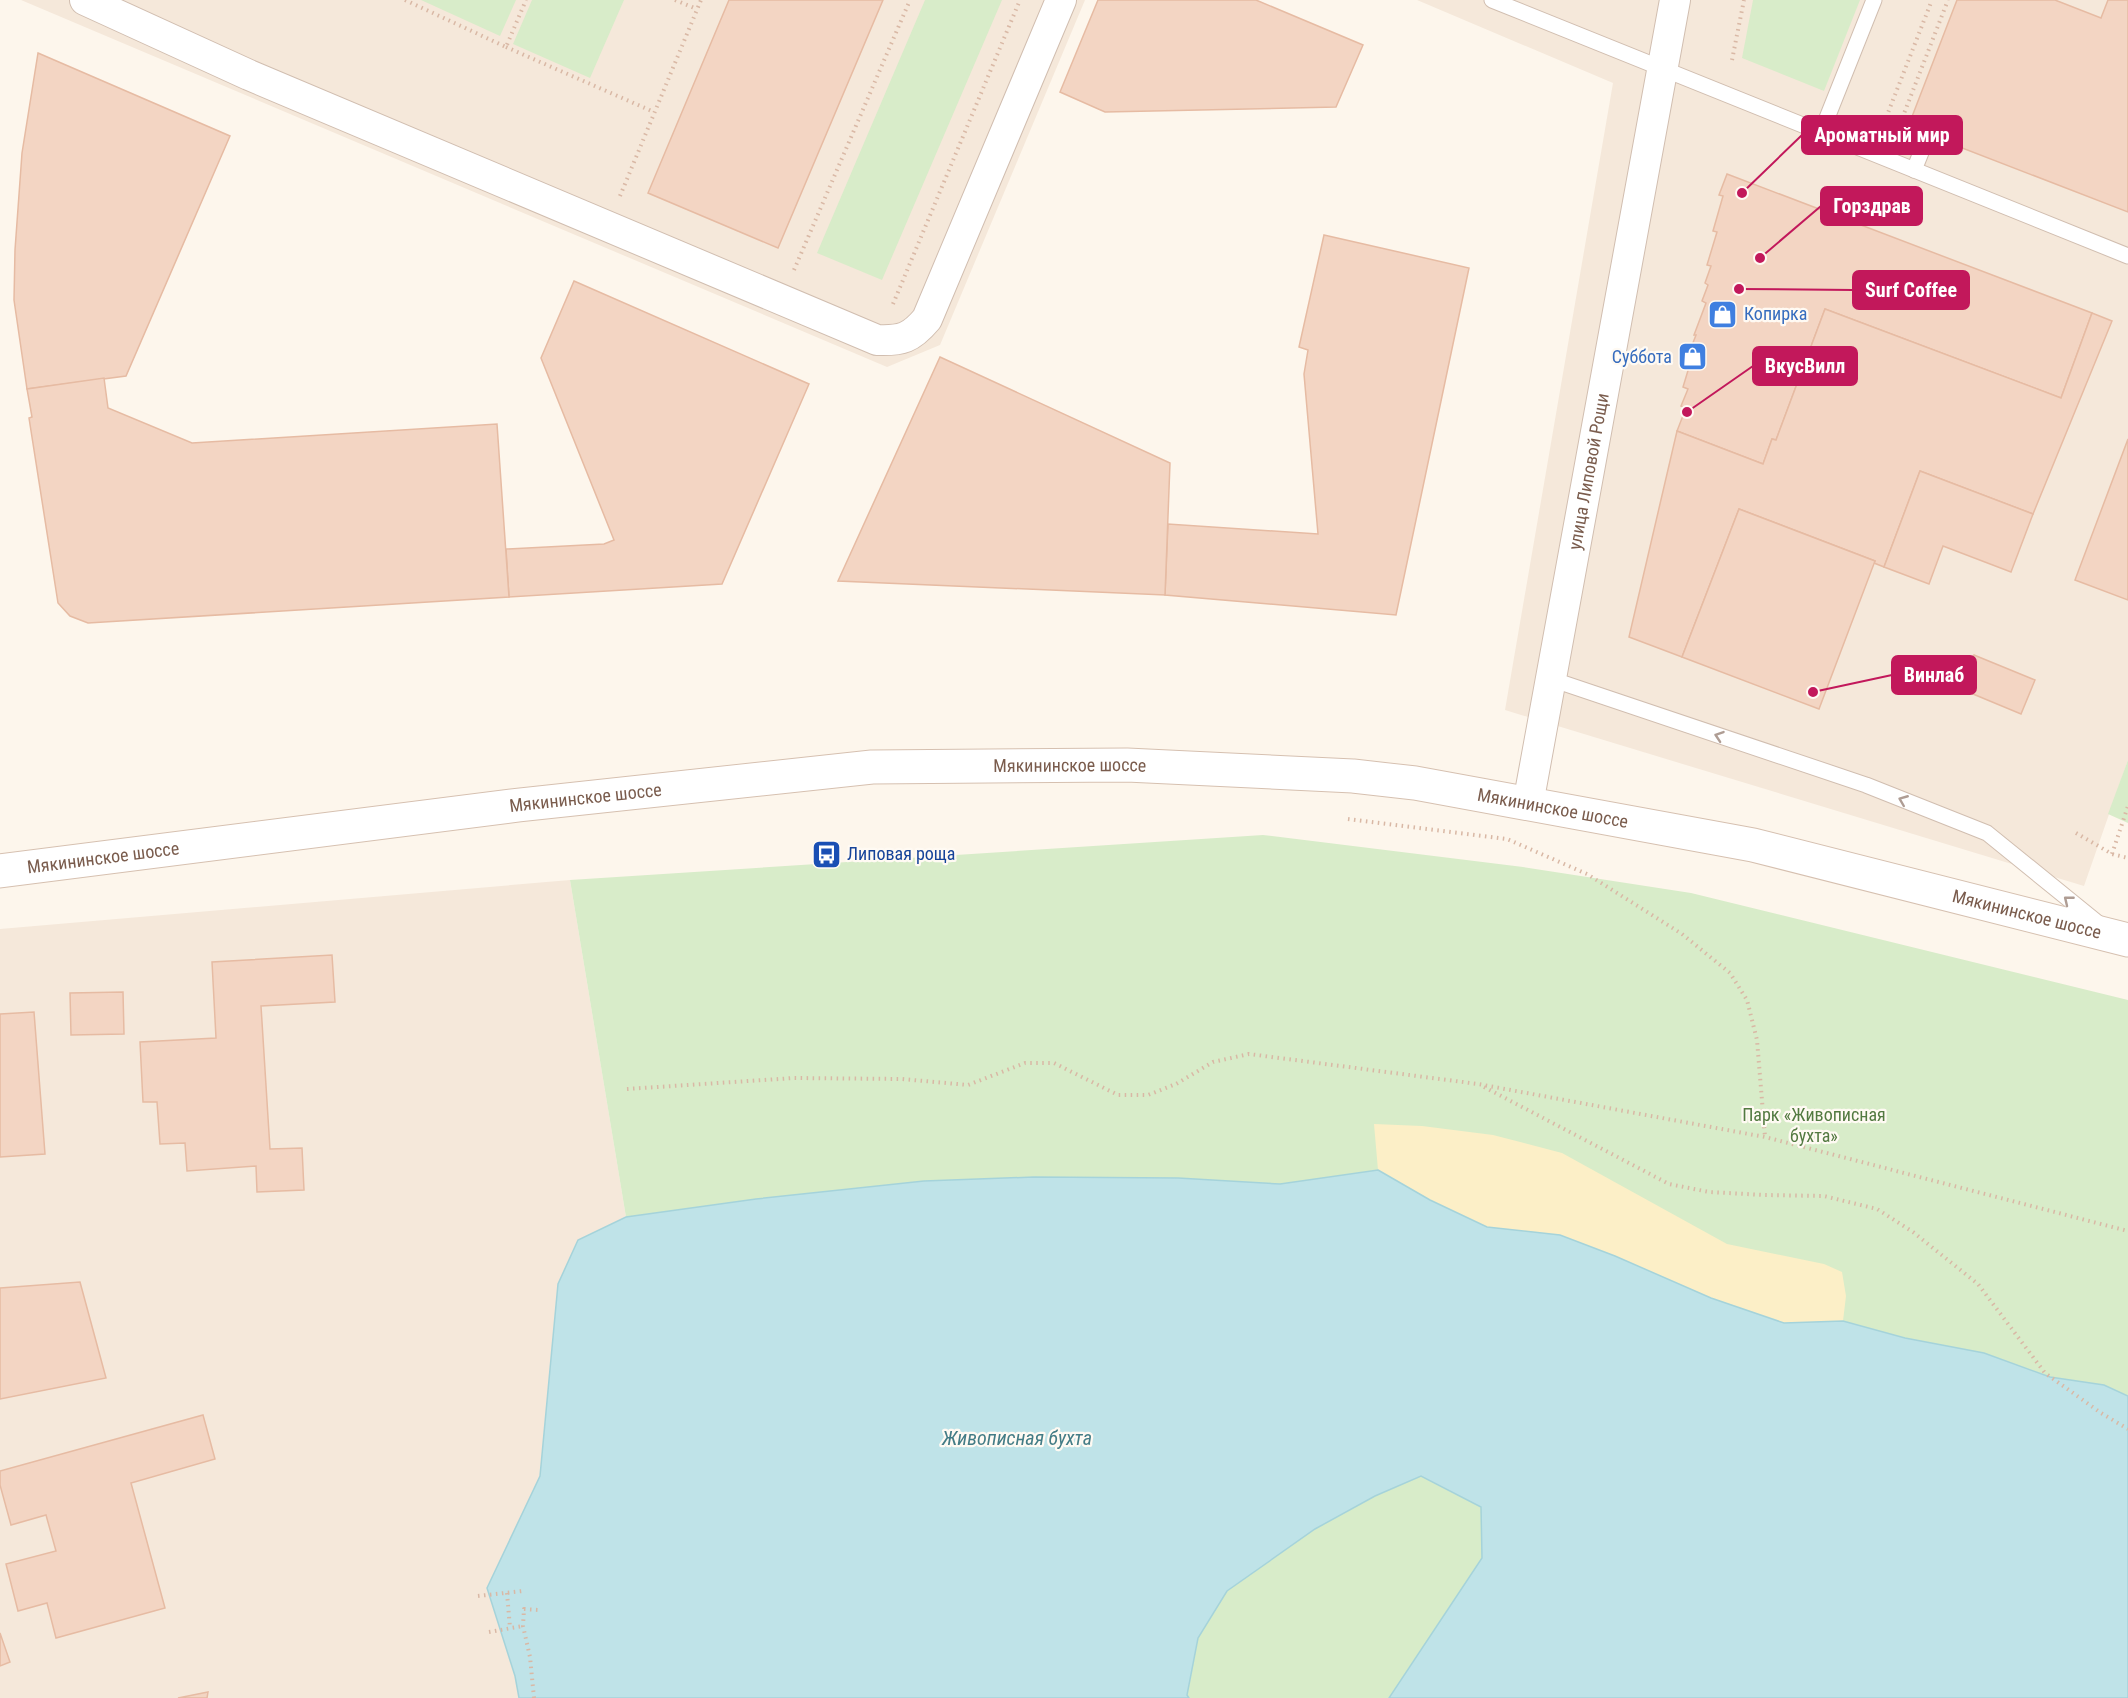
<svg xmlns="http://www.w3.org/2000/svg" width="2128" height="1698" font-family="'Roboto Condensed',sans-serif">
  <style>
    .residential { fill: #f5e8da }
    .green { fill: #d8ecc9 }
    .sand { fill: #fcefc7 }
    .water { fill: #bfe3e8; stroke: #a5d3da; stroke-width: 1.5 }
    .building { fill: #f3d5c3; stroke: #e6bba3; stroke-width: 1.5 }
    .lines { fill: none; stroke-linecap: round; stroke-linejoin: round }
    .lane-casing { stroke: #d1beb0; stroke-width: 17 }
    .street-casing { stroke: #d1beb0; stroke-width: 32 }
    .secondary-casing { stroke: #d6c0b0; stroke-width: 35 }
    .path { stroke: #d9b8a5; stroke-width: 4; stroke-dasharray: 1.5 4.5; stroke-linecap: butt }
    .lane { stroke: #fff; stroke-width: 15 }
    .street { stroke: #fff; stroke-width: 30 }
    .secondary { stroke: #fff; stroke-width: 33 }
    .oneway { stroke: #af9d94 }
    .labels { text-anchor: middle; stroke-width: 4.5; stroke-linejoin: round; paint-order: stroke }
    .shop-label { font-size: 18px; fill: #366cbe; stroke: #fffaf3; text-anchor: start }
    .street-label { font-size: 18px; fill: #7a5c4d; stroke: #fffaf3 }
    .transit-label { font-size: 18px; fill: #164399; stroke: #fffaf3; text-anchor: start }
    .park-label { font-size: 18px; fill: #537a41; stroke: #fffaf3 }
    .water-label { font-size: 20px; font-style: italic; fill: #437c86; stroke: #fffaf3 }
    .leader { fill: none; stroke: #c2185b; stroke-width: 2 }
    .callout-dot { fill: #c2185b; stroke: #fffaf3; stroke-width: 2 }
    .callout { fill: #c2185b; stroke: #c2185b; stroke-width: 2 }
    .callout-label { font-size: 20px; text-anchor: middle; font-weight: bold; fill: #fff }
  </style>
  <rect width="100%" height="100%" fill="#fdf6ec"/>
  <g class="residential">
    <path d="M21,0H1085L940,345L887,367Z"/>
    <path d="M1417,0H2128V760L2084,886L1505,710L1613,83Z"/>
    <path d="M570,880L626,1217L578,1240L558,1284L540,1476L487,1588L515,1676L519,1698H0V929Z"/>
  </g>
  <g class="green">
    <path d="M421,0H516L500,36Z"/>
    <path d="M532,0H624L590,78L513,44Z"/>
    <path d="M925,0H1002L882,280L817,253Z"/>
    <path d="M1753,0H1860L1824,91L1742,58Z"/>
    <path d="M2128,760V823L2108,814Z"/>
    <path d="M1263,835L1523,867L1691,893L2128,1000V1396L2104,1385L2050,1377L1984,1353L1905,1338L1843,1321L1784,1323L1711,1298L1615,1256L1560,1235L1430,1200L1378,1170L1280,1184L1178,1178L1034,1177L924,1181L756,1199L626,1217L570,880Z"/>
    <path d="M1421,1476L1482,1507L1483,1558L1389,1698H1189L1187,1696L1198,1638L1227,1591L1315,1529L1375,1496Z"/>
  </g>
  <path class="sand" d="M1374,1124L1422,1126L1493,1135L1562,1153L1727,1244L1824,1264L1842,1272L1846,1296L1843,1321L1784,1323L1711,1298L1615,1256L1560,1235L1487,1227L1430,1200L1378,1170Z"/>
  <path class="water" d="M1378,1170L1430,1200L1487,1227L1560,1235L1615,1256L1711,1298L1784,1323L1843,1321L1905,1338L1984,1353L2050,1377L2104,1385L2128,1396V1698H1389L1482,1558L1481,1507L1421,1476L1375,1496L1315,1529L1227,1591L1198,1638L1187,1695L1189,1698H519L515,1676L487,1588L540,1476L558,1284L578,1240L626,1217L756,1199L924,1181L1034,1177L1178,1178L1280,1184Z"/>
  <g class="building">
    <path d="M729,0H883L778,248L648,193Z"/>
    <path d="M1098,0H1256L1363,45L1336,107L1105,112L1060,92Z"/>
    <path d="M1957,0H2055L2101,18L2108,0H2128V212L1908,127Z"/>
    <path d="M38,53L230,136L126,376L27,389L14,300L15,250L22,153Z"/>
    <path d="M1727,174L2092,313L2061,398L1825,309L1776,440L1772,439L1763,464L1677,431L1686,408L1681,406L1688,389L1683,387L1693,354L1689,353L1696,335H1694L1706,303L1702,301L1708,285L1705,283L1711,266L1707,265L1717,232L1713,231L1723,196L1719,195Z"/>
    <path d="M1324,235L1469,268L1396,615L1165,595L1168,524L1318,534L1304,374L1308,350L1299,347Z"/>
    <path d="M574,281L809,384L722,584L509,597L506,549L604,544L614,540L541,358Z"/>
    <path d="M1825,309L2061,398L2092,313L2112,321L2033,514L1920,471L1884,567L1874,563L1875,561L1739,509L1682,657L1629,637L1677,431L1763,464L1772,439L1776,440Z"/>
    <path d="M940,357L1170,463L1165,595L838,581Z"/>
    <path d="M104,378L108,408L192,443L497,424L509,597L88,623L70,616L58,603L29,418L32,417L27,389Z"/>
    <path d="M2128,439V600L2075,580Z"/>
    <path d="M1920,471L2033,514L2011,572L1943,546L1929,584L1884,567Z"/>
    <path d="M1739,509L1875,561L1819,709L1682,657Z"/>
    <path d="M1974,655L2035,680L2021,714L1961,689Z"/>
    <path d="M332,955L335,1002L261,1006L270,1149L302,1148L304,1190L257,1192L256,1166L187,1171L185,1143L160,1144L157,1102H143L140,1042L216,1038L212,962Z"/>
    <path d="M123,992L124,1034L71,1035L70,993Z"/>
    <path d="M34,1012L45,1154L0,1157V1014Z"/>
    <path d="M80,1282L106,1378L0,1399V1288Z"/>
    <path d="M203,1415L215,1459L131,1483L165,1608L56,1638L47,1603L18,1611L6,1564L56,1551L46,1515L11,1525L0,1485V1471Z"/>
    <path d="M0,1633L10,1662L0,1666Z"/>
    <path d="M208,1692L207,1698H178Z"/>
  </g>
  <g class="lines">
    <defs>
      <g id="lane">
        <path d="M1492,0L2128,256"/>
        <path d="M1821,133L1874,0"/>
        <path d="M1914,170L1928,135"/>
        <path d="M1551,679L1866,785L1987,833L2098,923"/>
      </g>
      <g id="street">
        <path d="M85,0L249,75L877,340C902,341 911,338 927,319L1061,0"/>
        <path id="s1" d="M1528,804L1675,0"/>
      </g>
      <g id="secondary">
        <path id="s2" d="M0,871L519,805L872,767L1127,765L1353,776L1415,783L1753,845L2128,940"/>
      </g>
    </defs>
    <use href="#lane" class="lane-casing"/>
    <use href="#street" class="street-casing"/>
    <use href="#secondary" class="secondary-casing"/>
    <g class="path">
      <path d="M405,0L506,47L526,0"/>
      <path d="M675,0L697,9"/>
      <path d="M506,47L654,112"/>
      <path d="M1732,60L1744,0"/>
      <path d="M1884,123L1932,0"/>
      <path d="M1898,129L1948,0"/>
      <path d="M620,196L701,0"/>
      <path d="M794,270L910,0"/>
      <path d="M893,304L1020,0"/>
      <path d="M1348,819L1507,839L1587,874L1682,934L1730,973L1747,1000L1757,1040L1765,1137"/>
      <path d="M2076,833L2112,854L2128,858"/>
      <path d="M2112,854L2128,806"/>
      <path d="M1484,1087L1669,1184L1709,1192L1764,1195L1824,1196L1877,1209L1913,1232L1978,1284L2045,1373L2101,1413L2128,1429"/>
      <path d="M627,1089L794,1078L902,1079L968,1085L1025,1063H1054L1118,1095H1148L1176,1084L1213,1062L1249,1054L1478,1084L1765,1137L2128,1231"/>
      <path d="M507,1593L510,1628"/>
      <path d="M478,1596L523,1591"/>
      <path d="M489,1632L523,1626"/>
      <path d="M534,1698L530,1657L523,1626L524,1609L539,1610"/>
    </g>
    <use href="#lane" class="lane"/>
    <use href="#street" class="street"/>
    <use href="#secondary" class="secondary"/>
  </g>
  <defs><path id="oneway-chevron" d="M-2-3.5L2.5 0L-2 3.5" fill="none" stroke-width="1.6" stroke-linecap="round" stroke-linejoin="round" transform="scale(1.5)"/></defs>
  <g class="oneway">
    <use href="#oneway-chevron" transform="translate(1719 736) rotate(-161)"/>
    <use href="#oneway-chevron" transform="translate(1903 800) rotate(-158)"/>
    <use href="#oneway-chevron" transform="translate(2068 900) rotate(-141)"/>
  </g>
  <defs>
    <symbol id="shop-square" viewBox="-11 -11 22 22"><rect x="-9" y="-9" width="18" height="18" rx="4" fill="#3f7fe0" stroke="#fffaf3"/><path d="M-5-2.5h2.3a2.7 3.5 0 0 1 5.4 0H5L5.5 6h-11ZM-1.5-2.5h3a1.5 2.3 0 0 0-3 0Z" fill="#fff"/></symbol>
    <symbol id="bus-square" viewBox="-11 -11 22 22"><rect x="-9" y="-9" width="18" height="18" rx="4" fill="#1a4fb4" stroke="#fffaf3"/><path d="M-5-6H5V4H4V6H2V4H-2V6H-4V4H-5ZM-3.5-4V0h7V-4ZM-3.5 1.2v1.5H-2V1.2ZM2 1.2v1.5H3.5V1.2Z" fill="#fff"/></symbol>
  </defs>
  <g fill-rule="evenodd">
    <use href="#shop-square" x="1706" y="298" width="33" height="33"/>
    <use href="#shop-square" x="1676" y="340" width="33" height="33"/>
    <use href="#bus-square" x="810" y="838" width="33" height="33"/>
  </g>
  <g class="labels">
    <g class="shop-label">
      <text x="1744" y="320">Копирка</text>
      <text x="1672" y="363" text-anchor="end">Суббота</text>
    </g>
    <g class="street-label">
      <text dy="6" stroke="none"><textPath href="#s1" startOffset="338">улица Липовой Рощи</textPath></text>
      <text dy="6" stroke="none"><textPath href="#s2" startOffset="1076">Мякининское шоссе</textPath></text>
      <text dy="6" stroke="none"><textPath href="#s2" startOffset="590">Мякининское шоссе</textPath></text>
      <text dy="6" stroke="none"><textPath href="#s2" startOffset="1562">Мякининское шоссе</textPath></text>
      <text dy="6" stroke="none"><textPath href="#s2" startOffset="104">Мякининское шоссе</textPath></text>
      <text dy="6" stroke="none"><textPath href="#s2" startOffset="2048">Мякининское шоссе</textPath></text>
    </g>
    <g class="transit-label">
      <text x="847" y="860">Липовая роща</text>
    </g>
    <g class="park-label">
      <text x="1814" y="1121">Парк «Живописная<tspan x="1814" dy="21">бухта»</tspan></text>
    </g>
    <g class="water-label">
      <text x="1017" y="1445">Живописная бухта</text>
    </g>
  </g>
  <path class="leader" d="M1742 193L1802 135M1760 258L1821 206M1739 289L1853 290M1687 412L1753 366M1813 692L1892 675"/>
  <g class="callout-dot">
    <circle cx="1742" cy="193" r="6"/>
    <circle cx="1760" cy="258" r="6"/>
    <circle cx="1739" cy="289" r="6"/>
    <circle cx="1687" cy="412" r="6"/>
    <circle cx="1813" cy="692" r="6"/>
  </g>
  <g class="callout">
    <rect x="1802" y="116" width="160" height="38" rx="6"/>
    <rect x="1821" y="187" width="101" height="38" rx="6"/>
    <rect x="1853" y="271" width="116" height="38" rx="6"/>
    <rect x="1753" y="347" width="104" height="38" rx="6"/>
    <rect x="1892" y="656" width="84" height="38" rx="6"/>
  </g>
  <g class="callout-label">
    <text x="1882" y="142">Ароматный мир</text>
    <text x="1872" y="213">Горздрав</text>
    <text x="1911" y="297">Surf Coffee</text>
    <text x="1805" y="373">ВкусВилл</text>
    <text x="1934" y="682">Винлаб</text>
  </g>
</svg>
